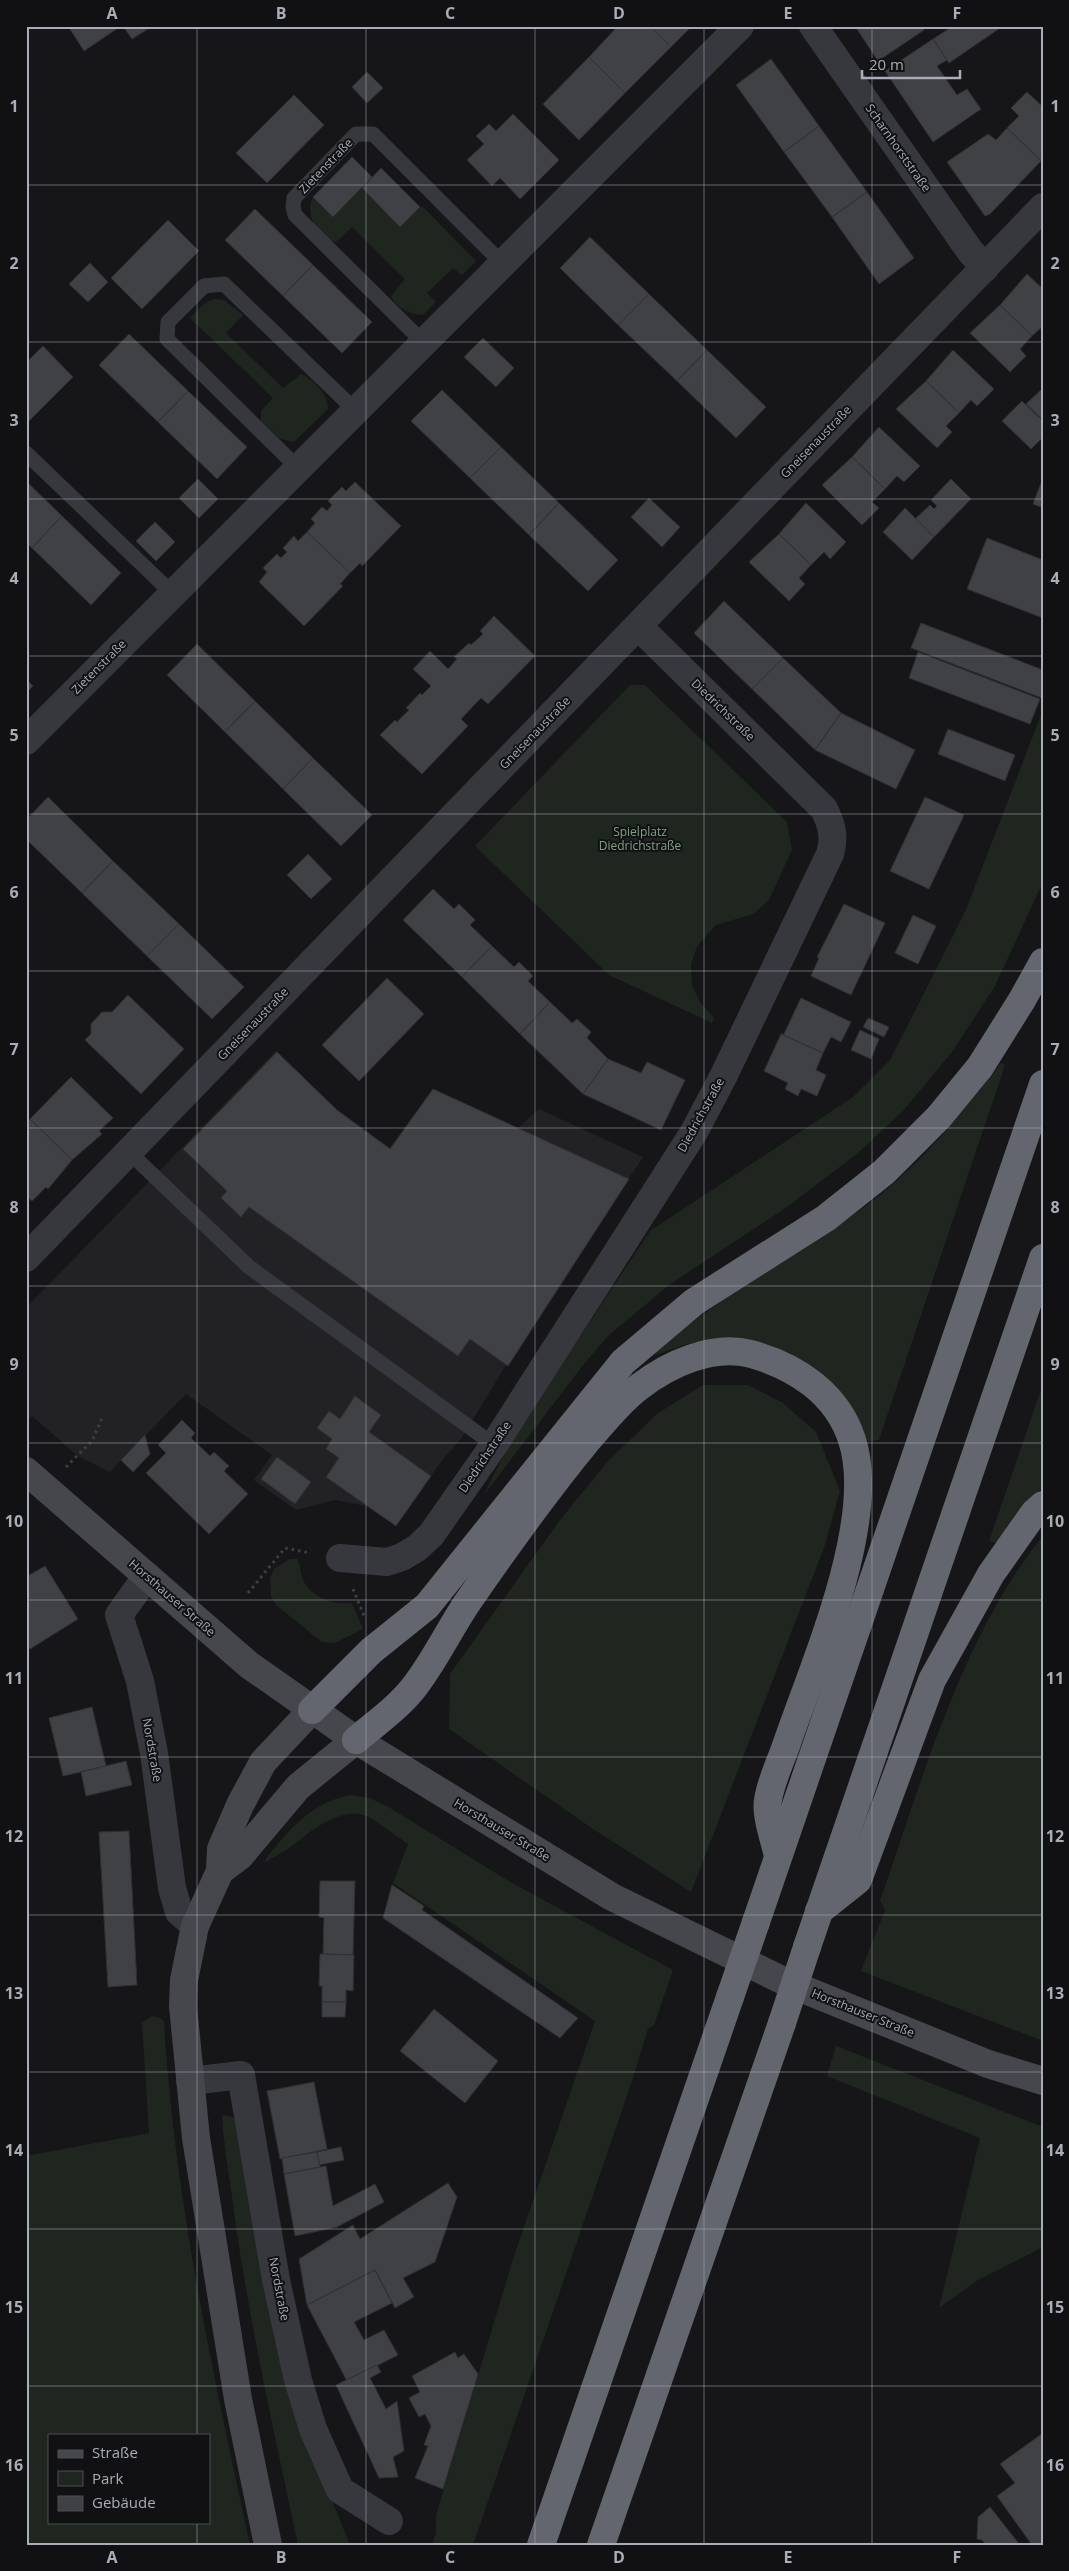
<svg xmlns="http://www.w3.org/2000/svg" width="1069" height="2571" font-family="'Open Sans',sans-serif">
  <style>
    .built { fill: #222225 }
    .green { fill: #1e261f; fill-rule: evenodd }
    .building { fill: #404145; stroke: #303034 }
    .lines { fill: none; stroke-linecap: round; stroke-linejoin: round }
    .path { stroke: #3d3f44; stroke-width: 3; stroke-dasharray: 2.5 4; stroke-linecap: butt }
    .lane { stroke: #37383d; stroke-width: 15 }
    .street { stroke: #37383d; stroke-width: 28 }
    .secondary { stroke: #45474d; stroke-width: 28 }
    .highway { stroke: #63666e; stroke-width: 28 }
    .highway-bridge { stroke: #63666e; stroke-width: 28 }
    .grid { fill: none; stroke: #a8adb8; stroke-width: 1; stroke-opacity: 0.55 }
    .labels { text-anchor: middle; stroke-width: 4; stroke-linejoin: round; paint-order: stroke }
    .street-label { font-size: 12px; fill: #a8adb8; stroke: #111113 }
    .park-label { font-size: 12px; fill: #7fa381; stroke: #111113 }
    .neatline { fill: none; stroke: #a8adb8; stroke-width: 2 }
    .grid-label { font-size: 16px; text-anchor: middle; font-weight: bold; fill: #a8adb8 }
  </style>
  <rect width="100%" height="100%" fill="#161618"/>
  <path class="built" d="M276,1051L337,1110L390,1148L433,1089L518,1128L539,1109L643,1157L506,1365L461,1439L443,1459L396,1526L366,1506L335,1500L296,1510L254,1480L272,1455L186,1394L110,1472L78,1456L32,1416L28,1419L26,1417V1308Z"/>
  <g class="green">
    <path d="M362,188L400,227L422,206L476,261L462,275L453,268L427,293L436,302L423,315C410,314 397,309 391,296L405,279L352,227L336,242C318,238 304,214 313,197L333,217Z"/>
    <path d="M214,299L224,300L243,315L226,333L283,388L301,374C313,379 329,395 328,409L294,442L280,439L261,421V411L273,398L190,318L204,304Z"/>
    <path d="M630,685H645L787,822L792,850L769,900L753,914L716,925L697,946L691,965L692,985L700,1002L714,1018L712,1023L609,975L475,846Z"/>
    <path d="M1043,710V882L995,986L952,1052L903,1111L858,1153L787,1207L669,1285L608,1336L584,1364L483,1496L513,1438L650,1231L853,1097L890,1060L965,912Z"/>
    <path d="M1001,1063L1005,1065L879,1440L867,1442L852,1411L806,1364L787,1353L722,1340L687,1344L656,1355L654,1353C721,1294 803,1254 875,1199C924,1161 963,1112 1001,1063Z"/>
    <path d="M1043,1384V1487L1029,1501L996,1543L989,1541Z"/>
    <path d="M703,1385H748L783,1403L816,1432L840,1491L825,1545L691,1892L593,1829L449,1729L450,1674L560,1520L607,1462L658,1413Z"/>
    <path d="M1043,1536V2041L861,1971L885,1910L880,1901C921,1783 963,1633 1043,1536Z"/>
    <path d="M290,1559H297C301,1566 300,1574 304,1582C314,1599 334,1605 352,1603L363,1629L335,1643L322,1642L276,1605L271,1596L270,1579L274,1569Z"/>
    <path d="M351,1795L370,1798L390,1808L512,1883L673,1970L654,2025L648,2029L632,2081L473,2545H432L436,2533V2515L513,2259L595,2021L393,1883L408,1844C396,1836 386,1828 374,1820C346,1801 312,1830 292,1846C284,1853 274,1855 267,1862L264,1861C289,1830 311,1802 351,1795Z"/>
    <path d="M152,2016L158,2017L164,2021C174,2198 213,2372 250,2545H26V2156L149,2133L142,2022ZM49,2435H209V2522H49Z"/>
    <path d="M836,2046L1043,2127V2247L978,2280L939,2308L980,2138L827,2076Z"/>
    <path d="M222,2115L233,2117L240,2126L310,2446L350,2545H298C275,2437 251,2330 235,2220C231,2185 224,2150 222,2115Z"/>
  </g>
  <g class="building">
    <path d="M68,26H121L84,51Z"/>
    <path d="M123,26H150L151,27L132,39Z"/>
    <path d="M618,26H650L671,47L625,93L589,57Z"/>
    <path d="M650,26H692L671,47Z"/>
    <path d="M855,26H922L924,30L878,61Z"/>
    <path d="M953,26H1003L949,63L933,39Z"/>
    <path d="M933,39L947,60L937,66L957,95L967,89L981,109L933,142L885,71Z"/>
    <path d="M589,57L625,93L579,140L543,104Z"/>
    <path d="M771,59L819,126L784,152L736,85Z"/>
    <path d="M367,72L383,88L367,103L352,87Z"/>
    <path d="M1027,92L1043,107L1041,161L1007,128L1019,116L1011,108Z"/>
    <path d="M294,95L324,125L267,183L236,153Z"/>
    <path d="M513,114L559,160L520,199L500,178L492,186L467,160L484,144L476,136L489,124L496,131Z"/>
    <path d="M819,126L867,192L832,217L784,152Z"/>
    <path d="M1007,128L1041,161L990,214L985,216L947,162L988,134L996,140Z"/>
    <path d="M352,157L372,177L333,217L313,197Z"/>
    <path d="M381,168L420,207L400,227L362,188Z"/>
    <path d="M867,192L914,258L879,284L832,217Z"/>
    <path d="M255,209L313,265L283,296L225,240Z"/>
    <path d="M168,220L199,251L142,309L111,278Z"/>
    <path d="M590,237L649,294L618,325L560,268Z"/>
    <path d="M90,263L108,282L88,302L69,284Z"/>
    <path d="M313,265L372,322L342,353L283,296Z"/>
    <path d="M1027,274L1043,289V326L1032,336L1000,305Z"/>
    <path d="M649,294L707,350L677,381L618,325Z"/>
    <path d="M1000,305L1032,336L1020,349L1026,356L1010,372L970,333Z"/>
    <path d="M129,334L188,391L158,422L99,365Z"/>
    <path d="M483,338L514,368L496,387L464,357Z"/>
    <path d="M43,346L73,377L26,424V363Z"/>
    <path d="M707,350L766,407L736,438L677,381Z"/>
    <path d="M953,350L994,389L977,406L971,400L959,413L926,381Z"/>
    <path d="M926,381L959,413L946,426L952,432L937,448L896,409Z"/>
    <path d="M1043,388V420L1026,404Z"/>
    <path d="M442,390L501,447L470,478L411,421Z"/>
    <path d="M188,391L247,447L217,479L158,422Z"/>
    <path d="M1022,401L1043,421V437L1031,449L1002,421Z"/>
    <path d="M879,427L920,466L904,482L897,476L885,489L852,457Z"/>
    <path d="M501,447L559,503L529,535L470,478Z"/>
    <path d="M852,457L885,489L872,502L879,508L862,525L822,485Z"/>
    <path d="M1043,478V508L1033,504Z"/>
    <path d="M198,479L218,499L199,518L179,498Z"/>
    <path d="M951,479L971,499L934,537L915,519L930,505L934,509L937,506L931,500Z"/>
    <path d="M26,481L62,516L32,548L26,542Z"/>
    <path d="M355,482L401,526L362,566L360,563L350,573L307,532L315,523L311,519L322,507L327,511L332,505L328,501L342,487L346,491Z"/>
    <path d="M649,498L680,527L662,547L631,517Z"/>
    <path d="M559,503L618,560L588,591L529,535Z"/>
    <path d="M806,503L846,542L830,559L824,552L811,565L779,534Z"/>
    <path d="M905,508L934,537L912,560L883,532Z"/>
    <path d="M62,516L121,573L91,605L32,548Z"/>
    <path d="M155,522L175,542L156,561L136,541Z"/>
    <path d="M307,532L350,573L340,584L343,586L304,626L259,582L267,572L263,568L277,554L281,558L287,552L283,548L294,536L298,541Z"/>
    <path d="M779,534L811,565L799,578L805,584L789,601L749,562Z"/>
    <path d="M987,538L1043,560V618L967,589Z"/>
    <path d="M724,601L783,658L752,689L694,633Z"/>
    <path d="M494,616L535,656L488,704L481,698L461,719L468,726L422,774L380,735L395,720L397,722L409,710L406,708L420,693L422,695L431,686L413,669L430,651L448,669L457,659L454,657L469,643L471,645L483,634L480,631Z"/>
    <path d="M921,623L1043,670L1042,698L911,648Z"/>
    <path d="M197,644L255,701L225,732L167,675Z"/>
    <path d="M918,652L1040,699L1030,724L909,678Z"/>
    <path d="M783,658L841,713L815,750L752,689Z"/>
    <path d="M26,679L33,686L26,693Z"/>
    <path d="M255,701L313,758L283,789L225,732Z"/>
    <path d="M841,713L915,750L896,789L815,750Z"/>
    <path d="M948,729L1015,755L1005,781L938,754Z"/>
    <path d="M313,758L372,815L341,846L283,789Z"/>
    <path d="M48,797L113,861L82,893L26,839V820Z"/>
    <path d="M925,797L964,815L929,889L890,871Z"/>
    <path d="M308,854L332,879L311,899L287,875Z"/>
    <path d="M113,861L179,924L147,956L82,893Z"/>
    <path d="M433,889L454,909L459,904L475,920L470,925L492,946L462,977L403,920Z"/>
    <path d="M844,904L885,923L851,995L811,976L819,958L817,957Z"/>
    <path d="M913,915L936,926L918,964L895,953Z"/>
    <path d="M179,924L244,987L212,1019L147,956Z"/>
    <path d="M492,946L514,967L519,962L533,976L528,981L550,1002L520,1034L462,977Z"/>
    <path d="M387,978L424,1014L359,1081L322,1045Z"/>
    <path d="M128,995L184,1049L141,1094L85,1040L91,1034V1024L102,1012H112Z"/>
    <path d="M801,998L851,1022L841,1042L831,1037L823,1053L781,1034H784Z"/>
    <path d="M550,1002L572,1023L577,1019L591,1032L587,1038L608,1059L583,1094L520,1034Z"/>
    <path d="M868,1018L889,1027L884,1037L863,1027Z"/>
    <path d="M860,1030L879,1039L871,1059L851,1050Z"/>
    <path d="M781,1034L823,1053L816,1070L826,1075L817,1096L801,1089L798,1096L785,1089L788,1083L764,1071Z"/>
    <path d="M277,1052L337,1110L390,1149L433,1089L629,1179L508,1366L470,1339L458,1356L256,1212L249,1207L241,1217L221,1198L227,1191L183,1149Z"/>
    <path d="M608,1059L641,1073L647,1062L685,1080L661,1130L583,1094Z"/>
    <path d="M71,1077L113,1118L99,1131L102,1134L72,1160L30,1119Z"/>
    <path d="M30,1119L72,1160L48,1189L46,1187L32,1201L26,1196V1123Z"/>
    <path d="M355,1396L381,1415L369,1432L431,1476L396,1526L326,1477L339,1458L326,1449L332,1439L317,1428L329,1411L340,1419Z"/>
    <path d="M182,1420L195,1433L191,1438L210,1456L214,1452L229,1466L224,1471L248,1494L209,1534L146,1473L166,1453L158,1445Z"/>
    <path d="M145,1435L150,1454L133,1472L121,1460Z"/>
    <path d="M277,1457L311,1482L295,1504L261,1479Z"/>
    <path d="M45,1566L78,1619L30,1649L26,1644V1577Z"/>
    <path d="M92,1707L106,1766L63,1776L49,1718Z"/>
    <path d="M126,1761L132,1785L86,1796L81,1772Z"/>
    <path d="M129,1831L137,1985L108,1987L99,1832Z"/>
    <path d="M320,1881H355L353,1955L323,1954L324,1918L319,1917Z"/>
    <path d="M392,1885L424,1906L422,1910L578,2018L560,2038L383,1918Z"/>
    <path d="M320,1954L354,1955L353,1991L346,1990V2002H322V1986H319Z"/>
    <path d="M322,2002H346L345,2017H322Z"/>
    <path d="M434,2009L498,2061L465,2103L400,2051Z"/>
    <path d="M314,2082L327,2149L280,2159L267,2091Z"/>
    <path d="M341,2147L344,2160L319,2165L317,2152Z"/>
    <path d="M317,2152L320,2167L284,2174L282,2158Z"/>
    <path d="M326,2166L333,2206L375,2184L384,2202L337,2227L295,2236L284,2174Z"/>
    <path d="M448,2183L457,2197L435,2262L403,2278L414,2297L395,2308L375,2270L307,2305L299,2259L353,2225L360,2239Z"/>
    <path d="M375,2270L392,2303L354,2322L364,2340L384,2330L398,2355L347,2381L307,2305Z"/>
    <path d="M455,2352L458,2358L464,2354L478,2374L443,2489L415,2478L428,2446L424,2445L431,2426L425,2414L419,2417L409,2398L420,2392L412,2376Z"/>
    <path d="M377,2365L381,2372L370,2378L386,2409L397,2401L404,2451L393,2457L398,2477L379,2478L336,2385Z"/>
    <path d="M1043,2433V2545H1032L997,2496L1015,2483L1000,2464Z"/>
    <path d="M990,2507L1020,2545H986L982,2540L977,2539L978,2517Z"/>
  </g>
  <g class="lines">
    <g class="path">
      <path d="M66,1467L92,1441L103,1416"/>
      <path d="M353,1589L365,1618"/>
      <path d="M248,1593L285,1548L310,1553"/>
    </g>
    <g class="lane">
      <path d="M424,343L295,215L293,207L294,198L356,134H373L503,264"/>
      <path d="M26,453L173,594"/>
      <path d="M298,468L167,339L168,322L204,286L224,284L356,411"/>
      <path d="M129,1152L249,1267L494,1445"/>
    </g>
    <g class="street">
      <path d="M813,26L970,251L985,268"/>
      <path d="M26,741L740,26"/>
      <path d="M26,1258L1043,207"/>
      <path d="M340,1558L387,1562L402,1557L417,1548L431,1535L494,1445L694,1132L723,1077L830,854C835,837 832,825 824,809L638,626"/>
      <path d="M147,1576L119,1615L140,1681L154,1753L172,1888L179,1912L195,1926"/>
      <path d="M190,2081L241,2075L276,2280L298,2380L313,2429L340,2490L389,2521"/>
    </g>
    <g class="secondary">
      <path d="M26,1471L249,1665L356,1740L612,1897L788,1983L988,2064L1043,2081"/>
      <path d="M220,1871L240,1856L298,1787L356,1740"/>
      <path d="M268,2545L238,2399L196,2138L183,2006L184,1980L195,1926L220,1871L221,1849L240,1805L263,1762L312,1710"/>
    </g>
    <g class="highway">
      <path d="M312,1710L371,1651L427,1606L623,1362L694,1302L826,1218L884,1172L939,1117L980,1067L1022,1000L1043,962"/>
      <path d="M356,1740C376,1723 399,1707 415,1686C435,1660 449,1630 467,1603C505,1548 544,1493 587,1441C603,1423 620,1401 639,1387C669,1364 712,1344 751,1354C795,1366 837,1393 852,1440C878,1519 815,1662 788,1740C782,1759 771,1780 768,1800C765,1814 775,1842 778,1856"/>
      <path d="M819,1911L858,1880L932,1680L991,1574L1034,1513L1043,1505"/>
      <path d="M756,1922L1043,1084"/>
      <path d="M807,1947L1043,1258"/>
      <path d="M541,2545L730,1997"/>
      <path d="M601,2545L782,2023"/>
    </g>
    <g class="highway-bridge">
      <path d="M730,1997L756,1922"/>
      <path d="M782,2023L807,1947"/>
    </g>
  </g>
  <path class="grid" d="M197,26V2435M366,26V2545M535,26V2545M704,26V2545M872,26V2545M26,185H1043M26,342H1043M26,499H1043M26,656H1043M26,814H1043M26,971H1043M26,1128H1043M26,1286H1043M26,1443H1043M26,1600H1043M26,1757H1043M26,1915H1043M26,2072H1043M26,2229H1043M26,2386H1043M197,2522V2545"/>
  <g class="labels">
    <g class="street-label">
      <text transform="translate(898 148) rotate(55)" y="4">Scharnhorststraße</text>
      <text transform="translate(326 166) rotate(-46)" y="4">Zietenstraße</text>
      <text transform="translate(816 442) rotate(-46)" y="4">Gneisenaustraße</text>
      <text transform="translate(99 667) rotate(-45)" y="4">Zietenstraße</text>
      <text transform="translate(723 710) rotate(44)" y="4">Diedrichstraße</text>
      <text transform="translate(535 733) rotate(-46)" y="4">Gneisenaustraße</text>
      <text transform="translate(253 1024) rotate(-46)" y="4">Gneisenaustraße</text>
      <text transform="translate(701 1115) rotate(-61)" y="4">Diedrichstraße</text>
      <text transform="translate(485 1457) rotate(-56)" y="4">Diedrichstraße</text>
      <text transform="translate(172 1598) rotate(41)" y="4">Horsthauser Straße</text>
      <text transform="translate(152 1750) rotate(80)" y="4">Nordstraße</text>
      <text transform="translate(502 1830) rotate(31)" y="4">Horsthauser Straße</text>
      <text transform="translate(863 2013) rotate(22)" y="4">Horsthauser Straße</text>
      <text transform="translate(279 2289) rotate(79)" y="4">Nordstraße</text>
    </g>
    <g class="park-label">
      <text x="640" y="836">Spielplatz<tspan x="640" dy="14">Diedrichstraße</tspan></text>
    </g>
  </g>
  <rect width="1069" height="2571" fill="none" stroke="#111113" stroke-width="55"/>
  <rect x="48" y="2434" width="162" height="90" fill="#111113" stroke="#4d4f55"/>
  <rect x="58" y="2450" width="25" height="8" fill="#45474d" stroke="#4d4f55"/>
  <text x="92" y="2458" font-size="15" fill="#a8adb8">Straße</text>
  <rect x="58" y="2471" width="25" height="15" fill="#1e261f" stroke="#4d4f55"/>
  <text x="92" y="2484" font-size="15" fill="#a8adb8">Park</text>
  <rect x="58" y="2496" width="25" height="15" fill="#404145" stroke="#4d4f55"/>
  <text x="92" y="2508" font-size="15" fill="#a8adb8">Gebäude</text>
  <path d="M862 70v8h98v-8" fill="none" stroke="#a8adb8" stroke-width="2.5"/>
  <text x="869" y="70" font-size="15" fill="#a8adb8" stroke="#111113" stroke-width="4" paint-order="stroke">20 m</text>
  <rect x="28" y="28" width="1014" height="2516" class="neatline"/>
  <g class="grid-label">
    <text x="112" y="19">A</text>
    <text x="281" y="19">B</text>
    <text x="450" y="19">C</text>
    <text x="619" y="19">D</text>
    <text x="788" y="19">E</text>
    <text x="957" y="19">F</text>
    <text x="14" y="112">1</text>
    <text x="1055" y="112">1</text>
    <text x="14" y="269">2</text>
    <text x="1055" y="269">2</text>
    <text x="14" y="426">3</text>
    <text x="1055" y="426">3</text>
    <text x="14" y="584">4</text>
    <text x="1055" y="584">4</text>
    <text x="14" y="741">5</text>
    <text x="1055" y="741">5</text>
    <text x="14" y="898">6</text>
    <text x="1055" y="898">6</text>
    <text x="14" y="1055">7</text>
    <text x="1055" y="1055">7</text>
    <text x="14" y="1213">8</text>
    <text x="1055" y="1213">8</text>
    <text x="14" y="1370">9</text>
    <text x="1055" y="1370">9</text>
    <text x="14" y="1527">10</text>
    <text x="1055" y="1527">10</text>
    <text x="14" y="1684">11</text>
    <text x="1055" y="1684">11</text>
    <text x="14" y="1842">12</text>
    <text x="1055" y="1842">12</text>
    <text x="14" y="1999">13</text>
    <text x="1055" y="1999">13</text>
    <text x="14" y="2156">14</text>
    <text x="1055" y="2156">14</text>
    <text x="14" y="2313">15</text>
    <text x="1055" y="2313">15</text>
    <text x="14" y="2471">16</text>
    <text x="1055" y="2471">16</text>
    <text x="112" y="2563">A</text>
    <text x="281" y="2563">B</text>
    <text x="450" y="2563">C</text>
    <text x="619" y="2563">D</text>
    <text x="788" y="2563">E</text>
    <text x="957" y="2563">F</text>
  </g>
</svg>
